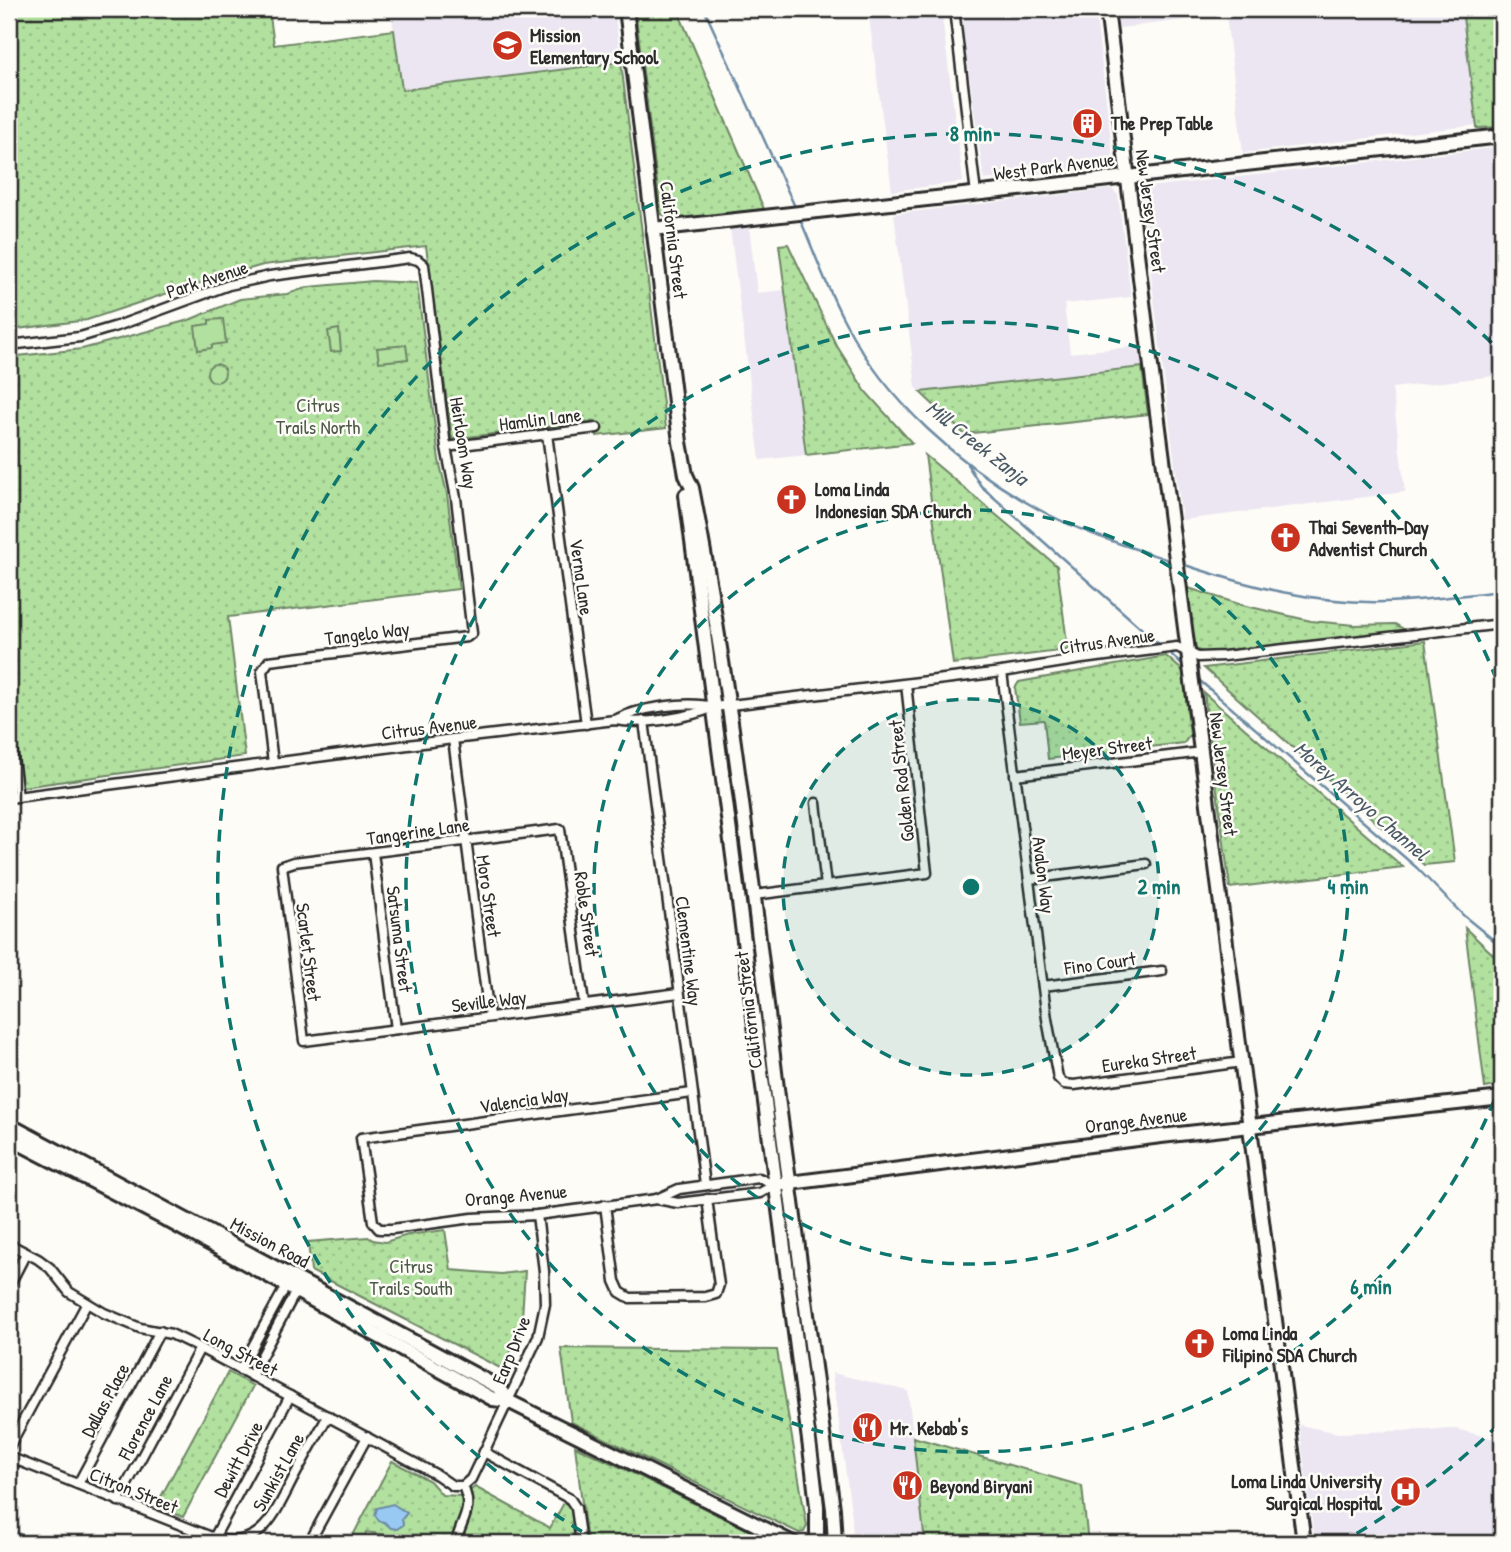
<svg xmlns="http://www.w3.org/2000/svg" width="1511" height="1552" font-family="'Patrick Hand',sans-serif">
  <style>
    .built { fill: #ebe6f1 }
    .grass { fill: url(#grass-dots); stroke: #6e8665; stroke-width: 2 }
    .garden { fill: #b1e09f; stroke: #6e8665; stroke-width: 2 }
    .water { fill: #97c9f3; stroke: #6c8aa3; stroke-width: 2 }
    .lines { fill: none; stroke-linecap: round; stroke-linejoin: round }
    .stream { stroke: #6c8aa3; stroke-width: 2.5 }
    .street-casing { stroke: #2b2b2b; stroke-width: 13 }
    .secondary-casing { stroke: #2b2b2b; stroke-width: 18 }
    .street { stroke: #fdfcf7; stroke-width: 8 }
    .secondary { stroke: #fdfcf7; stroke-width: 12 }
    .ring { fill: none; stroke: #0f766e; stroke-width: 3.5; stroke-dasharray: 12 9 }
    .labels { text-anchor: middle; stroke-width: 5; stroke-linejoin: round; paint-order: stroke }
    .poi-label { font-size: 19px; font-weight: bold; fill: #2b2b2b; stroke: #fdfcf7; text-anchor: start }
    .street-label { font-size: 19px; fill: #2b2b2b; stroke: #fdfcf7 }
    .park-label { font-size: 19px; fill: #4c5848; stroke: #fdfcf7 }
    .water-label { font-size: 21px; font-style: italic; fill: #4b5a67; stroke: #fdfcf7 }
    .centre { fill: #0f766e; stroke: #fdfcf7; stroke-width: 3.5 }
    .ring-label { font-size: 21px; text-anchor: middle; font-weight: bold; fill: #0f766e; stroke: #fdfcf7; stroke-width: 5; stroke-linejoin: round; paint-order: stroke }
  </style>
  <defs>
    <pattern id="grass-dots" width="8" height="8" patternUnits="userSpaceOnUse" patternTransform="scale(1.75)"><rect width="8" height="8" fill="#b1e09f"/><path d="M2 2h.1M6 6h.1" fill="none" stroke="#98c089" stroke-width="1.8" stroke-linecap="round"/></pattern>
  </defs>
  <rect width="100%" height="100%" fill="#fdfcf7"/>
  <filter id="ink" filterUnits="userSpaceOnUse"><feTurbulence type="fractalNoise" baseFrequency=".0143" numOctaves="2"/><feDisplacementMap in="SourceGraphic" scale="14" xChannelSelector="R" yChannelSelector="G"/><feConvolveMatrix kernelMatrix="1 2 1 2 8 2 1 2 1" color-interpolation-filters="sRGB"/></filter>
  <g filter="url(#ink)">
    <g class="built">
      <path d="M391,9H614L621,62L401,90Z"/>
      <path d="M868,9H941L963,182L892,191Z"/>
      <path d="M960,9H1095L1114,165L984,180Z"/>
      <path d="M1116,9H1462L1477,125L1243,153L1226,15L1119,28Z"/>
      <path d="M1502,147V375L1392,388L1405,492L1182,520L1140,188Z"/>
      <path d="M1112,189L1118,195L1131,297L1064,304L1070,353L1139,346L1142,367L920,392L916,387L894,214Z"/>
      <path d="M749,226L757,293L785,290L806,455L760,460L730,228Z"/>
      <path d="M832,1373L908,1391L925,1543H853L852,1517Z"/>
      <path d="M1299,1425L1338,1433L1456,1429L1502,1441V1543H1315Z"/>
    </g>
    <g class="grass">
      <path d="M9,9H269L274,45L394,30L402,90L621,62L666,428L597,436L595,421L452,439L426,246L263,265L186,287L87,320L9,330Z"/>
      <path d="M635,9H677L764,209L675,219L661,214Z"/>
      <path d="M1462,9H1502V127L1477,128Z"/>
      <path d="M788,244L835,343L866,392L912,443L806,455L779,245Z"/>
      <path d="M373,281L417,283L439,460L447,494L459,589L228,617L245,756L22,787L9,677V357L82,349L189,320L240,299L287,294L309,287Z"/>
      <path d="M1142,367L1148,414L964,434L920,392Z"/>
      <path d="M925,455L1057,566L1068,650L953,664Z"/>
      <path d="M1185,587L1242,605L1311,621L1355,625L1395,624L1407,631L1204,653L1194,648L1191,641Z"/>
      <path d="M1425,641L1455,862L1424,865L1204,668Z"/>
      <path d="M1166,656L1183,671L1190,735L1184,743L1048,759L1044,720L1020,722L1015,688L1019,682Z"/>
      <path d="M1204,693L1403,867L1230,888Z"/>
      <path d="M1465,928L1496,957L1502,959V1085L1485,1088Z"/>
      <path d="M445,1230L451,1270L501,1274L525,1271L521,1333L510,1353L507,1367L504,1370L311,1271L308,1242L368,1237L373,1240L385,1242L408,1235Z"/>
      <path d="M561,1348L777,1350L807,1526L804,1532L799,1533L571,1422Z"/>
      <path d="M228,1372L253,1386L183,1517L156,1506Z"/>
      <path d="M913,1437L1082,1486L1088,1543H925Z"/>
      <path d="M575,1446L639,1476L774,1543H587Z"/>
      <path d="M392,1461L430,1481L442,1495L462,1496L475,1487L550,1528L565,1501L573,1511L577,1543H446L366,1532L363,1543H349Z"/>
    </g>
    <g class="garden">
      <path d="M223,319L226,343L212,345V348L198,350L195,326L209,324V320Z"/>
      <path d="M339,329L341,351L331,352L328,331Z"/>
      <path d="M406,345L408,359L379,362L377,348Z"/>
      <circle cx="216" cy="373" r="9"/>
    </g>
    <path class="water" d="M393,1504L407,1513L402,1519L403,1525L397,1529L391,1528L384,1522L379,1521L375,1515L377,1508Z"/>
    <g class="lines">
      <g class="stream">
        <path d="M704,9L796,209"/>
        <path d="M800,219C815,253 827,289 845,322C886,401 960,466 1038,509C1079,532 1127,546 1172,561"/>
        <path d="M967,464L981,486L1161,646"/>
        <path d="M1182,564C1248,586 1315,604 1385,602C1425,601 1463,595 1502,591"/>
        <path d="M1172,655L1185,668"/>
        <path d="M1199,680L1417,868L1464,916L1502,947"/>
        <path d="M9,1530L41,1543"/>
      </g>
      <defs>
        <g id="street">
          <path d="M954,9L976,194"/>
          <path d="M9,345L80,337L117,326L229,285L270,276L410,258L418,260L424,265L446,447L456,498L472,633L467,637L269,661L262,671L273,763"/>
          <path d="M547,434L586,724"/>
          <path d="M446,447L597,428"/>
          <path d="M1002,672L1047,1019L1058,1078L1064,1084L1074,1085L1242,1062"/>
          <path d="M615,720C640,707 687,701 714,707"/>
          <path d="M644,721L705,1185"/>
          <path d="M9,726L18,797"/>
          <path d="M453,739L489,1016"/>
          <path d="M1015,775L1202,752"/>
          <path d="M9,798L453,739L615,720C643,725 688,718 714,707L1002,672L1082,659L1177,647L1198,657L1224,656L1502,624"/>
          <path d="M816,803L826,886"/>
          <path d="M373,853L396,1029"/>
          <path d="M1029,879L1146,864"/>
          <path d="M754,895L927,873L906,684"/>
          <path d="M1043,986L1162,971"/>
          <path d="M584,1004L560,829L294,862L282,866L304,1041L679,993"/>
          <path d="M692,1093L361,1138L373,1222L379,1229H392L472,1218L537,1215L657,1199L678,1203L760,1193L774,1185"/>
          <path d="M657,1199L679,1189L759,1178L774,1185"/>
          <path d="M605,1205L615,1281L620,1292L630,1298L705,1297L716,1294L719,1285L707,1199"/>
          <path d="M9,1244L38,1259L50,1268L69,1292L104,1313L140,1328L171,1334L200,1348L437,1475L453,1486H463"/>
          <path d="M9,1286L26,1253"/>
          <path d="M240,1370L287,1284"/>
          <path d="M251,1376L297,1289"/>
          <path d="M9,1447L87,1303"/>
          <path d="M484,1452L570,1499L576,1508L581,1543"/>
          <path d="M9,1457L214,1538C261,1552 275,1513 293,1479C304,1458 316,1437 328,1416"/>
          <path d="M78,1484L160,1331"/>
          <path d="M463,1486L471,1479L484,1452L538,1337L545,1304L544,1271L537,1215"/>
          <path d="M118,1501L200,1348"/>
          <path d="M214,1538L290,1396"/>
          <path d="M309,1543L367,1437"/>
          <path d="M456,1543C461,1519 474,1512 463,1486"/>
        </g>
        <g id="secondary">
          <path d="M626,9L680,442L686,475L692,488C732,692 754,899 779,1105C796,1240 816,1374 833,1509L835,1543"/>
          <path d="M1107,9L1150,359L1304,1543"/>
          <path d="M653,229L1502,136"/>
          <path d="M686,495L813,1471L817,1506V1543"/>
          <path d="M9,1125L498,1387L508,1401"/>
          <path d="M9,1138L165,1219L493,1399L508,1401L793,1543"/>
          <path d="M782,1184L1161,1136L1502,1098"/>
        </g>
      </defs>
      <use href="#street" class="street-casing"/>
      <use href="#secondary" class="secondary-casing"/>
      <use href="#street" class="street"/>
      <use href="#secondary" class="secondary"/>
    </g>
  </g>
  <circle cx="971" cy="887" r="188" fill="#0f766e" fill-opacity=".12"/>
  <g class="ring">
    <circle cx="971" cy="887" r="188"/>
    <circle cx="971" cy="887" r="377"/>
    <path d="M1502 1080A565 565 0 1 1 1502 694"/>
    <path d="M1499 1424A753 753 0 0 1 1342 1542M600 1542A753 753 0 1 1 1499 350"/>
  </g>
  <defs>
    <symbol id="school-disc" viewBox="-11 -11 22 22"><circle r="9.5" fill="#c8321e" stroke="#fdfcf7"/><path d="M0-5L7-2L0 1L-7-2ZM-4 1L0 2.5L4 1V4Q0 6-4 4Z" fill="#fff"/></symbol>
    <symbol id="building-disc" viewBox="-11 -11 22 22"><circle r="9.5" fill="#c8321e" stroke="#fdfcf7"/><path d="M-4-6H4V6H1V3H-1V6H-4ZM-2.5-4.3h1.7v1.8h-1.7ZM.8-4.3h1.7v1.8H.8ZM-2.5-1h1.7V.8h-1.7ZM.8-1h1.7V.8H.8Z" fill="#fff"/></symbol>
    <symbol id="church-disc" viewBox="-11 -11 22 22"><circle r="9.5" fill="#c8321e" stroke="#fdfcf7"/><path d="M-1.2-6h2.4v3.5h3.3v2.4h-3.3V6h-2.4V-.1h-3.3v-2.4h3.3Z" fill="#fff"/></symbol>
    <symbol id="restaurant-disc" viewBox="-11 -11 22 22"><circle r="9.5" fill="#c8321e" stroke="#fdfcf7"/><path d="M-5-6h1v4h1v-4h1v4h1v-4h1v5L-1.5 .5V6h-2V.5L-5-1ZM5-6V6H3V1.5H1.5Q1.5-4 5-6Z" fill="#fff"/></symbol>
    <symbol id="hospital-disc" viewBox="-11 -11 22 22"><circle r="9.5" fill="#c8321e" stroke="#fdfcf7"/><path d="M-5-5h3v3.5h4V-5h3V5h-3V1.5h-4V5h-3Z" fill="#fff"/></symbol>
  </defs>
  <g fill-rule="evenodd">
    <use href="#school-disc" x="490" y="28" width="35" height="35"/>
    <use href="#building-disc" x="1070" y="106" width="35" height="35"/>
    <use href="#church-disc" x="774" y="482" width="35" height="35"/>
    <use href="#church-disc" x="1268" y="520" width="35" height="35"/>
    <use href="#church-disc" x="1182" y="1326" width="35" height="35"/>
    <use href="#restaurant-disc" x="850" y="1410" width="35" height="35"/>
    <use href="#restaurant-disc" x="890" y="1468" width="35" height="35"/>
    <use href="#hospital-disc" x="1388" y="1474" width="35" height="35"/>
  </g>
  <g class="labels">
    <g class="poi-label">
      <text x="530" y="42">Mission<tspan x="530" dy="22">Elementary School</tspan></text>
      <text x="1111" y="130">The Prep Table</text>
      <text x="815" y="496">Loma Linda<tspan x="815" dy="22">Indonesian SDA Church</tspan></text>
      <text x="1309" y="534">Thai Seventh-Day<tspan x="1309" dy="22">Adventist Church</tspan></text>
      <text x="1223" y="1340">Loma Linda<tspan x="1223" dy="22">Filipino SDA Church</tspan></text>
      <text x="890" y="1435">Mr. Kebab's</text>
      <text x="1382" y="1488" text-anchor="end">Loma Linda University<tspan x="1382" dy="22">Surgical Hospital</tspan></text>
      <text x="930" y="1493">Beyond Biryani</text>
    </g>
    <g class="street-label">
      <text transform="translate(1054 166) rotate(-7)" y="7">West Park Avenue</text>
      <text transform="translate(1151 211) rotate(82)" y="7">New Jersey Street</text>
      <text transform="translate(674 240) rotate(83)" y="7">California Street</text>
      <text transform="translate(207 279) rotate(-18)" y="7">Park Avenue</text>
      <text transform="translate(540 419) rotate(-7)" y="7">Hamlin Lane</text>
      <text transform="translate(464 443) rotate(81)" y="7">Heirloom Way</text>
      <text transform="translate(582 577) rotate(82)" y="7">Verna Lane</text>
      <text transform="translate(367 633) rotate(-7)" y="7">Tangelo Way</text>
      <text transform="translate(1107 641) rotate(-8)" y="7">Citrus Avenue</text>
      <text transform="translate(429 727) rotate(-7)" y="7">Citrus Avenue</text>
      <text transform="translate(1107 748) rotate(-7)" y="7">Meyer Street</text>
      <text transform="translate(1224 774) rotate(83)" y="7">New Jersey Street</text>
      <text transform="translate(901 781) rotate(-96)" y="7">Golden Rod Street</text>
      <text transform="translate(418 831) rotate(-8)" y="7">Tangerine Lane</text>
      <text transform="translate(1044 875) rotate(83)" y="7">Avalon Way</text>
      <text transform="translate(489 896) rotate(82)" y="7">Moro Street</text>
      <text transform="translate(587 914) rotate(82)" y="7">Roble Street</text>
      <text transform="translate(400 939) rotate(83)" y="7">Satsuma Street</text>
      <text transform="translate(689 951) rotate(83)" y="7">Clementine Way</text>
      <text transform="translate(309 952) rotate(83)" y="7">Scarlet Street</text>
      <text transform="translate(1100 963) rotate(-8)" y="7">Fino Court</text>
      <text transform="translate(489 1001) rotate(-7)" y="7">Seville Way</text>
      <text transform="translate(748 1010) rotate(-97)" y="7">California Street</text>
      <text transform="translate(1149 1059) rotate(-8)" y="7">Eureka Street</text>
      <text transform="translate(524 1100) rotate(-8)" y="7">Valencia Way</text>
      <text transform="translate(1136 1120) rotate(-7)" y="7">Orange Avenue</text>
      <text transform="translate(516 1195) rotate(-5)" y="7">Orange Avenue</text>
      <text transform="translate(270 1242) rotate(28)" y="7">Mission Road</text>
      <text transform="translate(511 1350) rotate(-68)" y="7">Earp Drive</text>
      <text transform="translate(241 1352) rotate(28)" y="7">Long Street</text>
      <text transform="translate(105 1400) rotate(-62)" y="7">Dallas Place</text>
      <text transform="translate(145 1417) rotate(-62)" y="7">Florence Lane</text>
      <text transform="translate(238 1459) rotate(-62)" y="7">Dewitt Drive</text>
      <text transform="translate(278 1472) rotate(-61)" y="7">Sunkist Lane</text>
      <text transform="translate(134 1490) rotate(22)" y="7">Citron Street</text>
    </g>
    <g class="park-label">
      <text x="318" y="412">Citrus<tspan x="318" dy="22">Trails North</tspan></text>
      <text x="411" y="1273">Citrus<tspan x="411" dy="22">Trails South</tspan></text>
    </g>
    <g class="water-label">
      <text transform="translate(977 443) rotate(38)" y="7">Mill Creek Zanja</text>
      <text transform="translate(1361 801) rotate(41)" y="7">Morey Arroyo Channel</text>
    </g>
  </g>
  <circle cx="971" cy="887" r="10" class="centre"/>
  <g class="ring-label">
    <text x="971" y="141">8 min</text>
    <text x="1159" y="894">2 min</text>
    <text x="1348" y="894">4 min</text>
    <text x="1371" y="1294">6 min</text>
  </g>
  <rect width="1511" height="1552" fill="none" stroke="#fdfcf7" stroke-width="35"/>
  <rect x="18" y="18" width="1476" height="1517" fill="none" stroke="#2b2b2b" stroke-width="2.5" filter="url(#ink)"/>
</svg>
